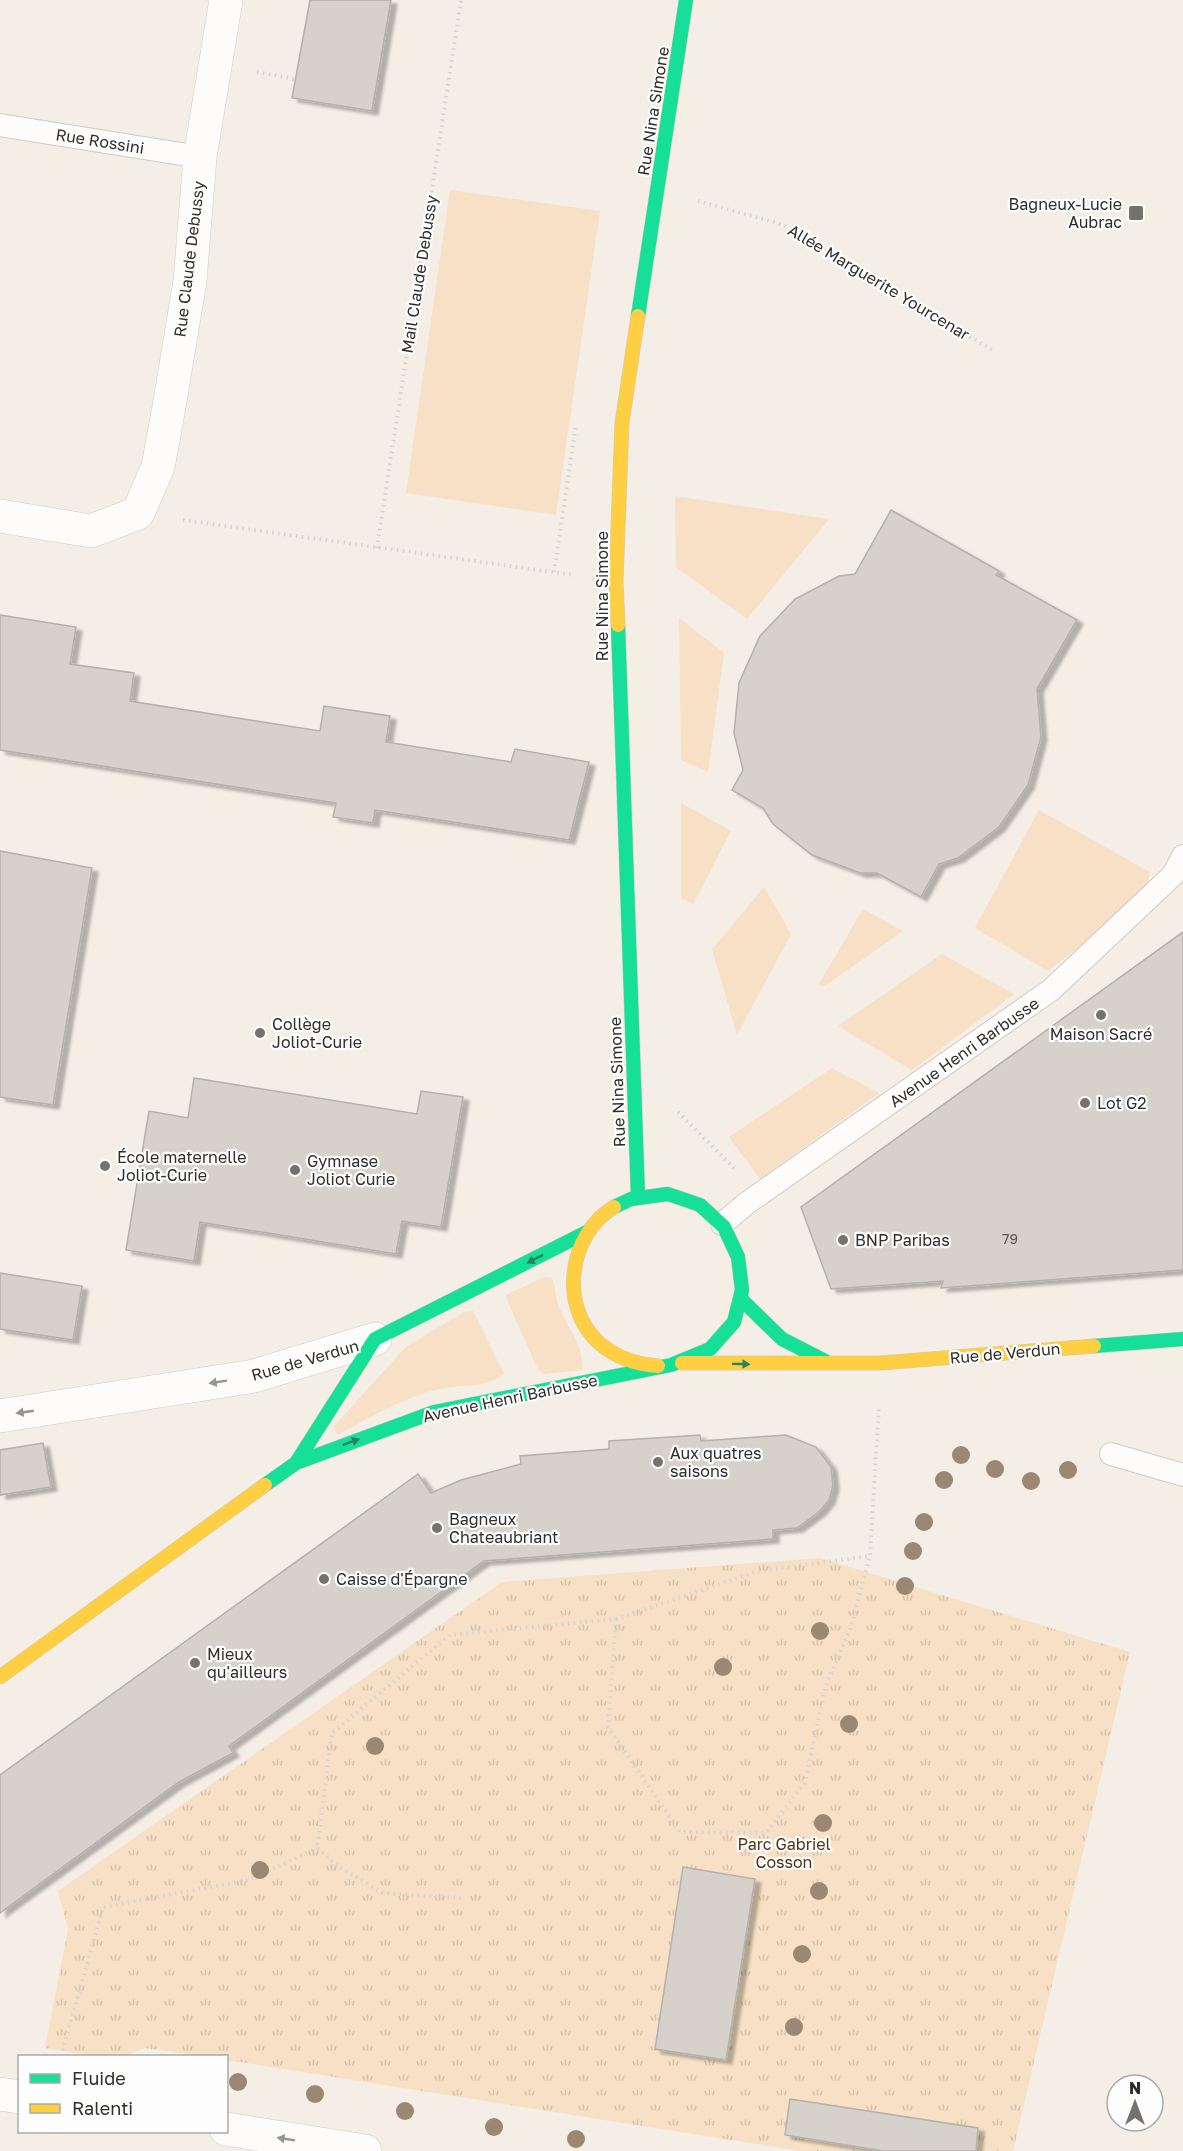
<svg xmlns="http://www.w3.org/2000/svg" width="1183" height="2151" font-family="'Golos Text',sans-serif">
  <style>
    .green { fill: #f7e0c5 }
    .park { fill: url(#park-tufts) }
    .building { fill: #d6d1cb; stroke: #b5b0ab; stroke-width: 1.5; filter: url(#shadow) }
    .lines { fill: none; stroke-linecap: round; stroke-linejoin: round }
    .lane-casing { stroke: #d0cbc5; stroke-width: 24 }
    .street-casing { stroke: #d0cbc5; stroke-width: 34 }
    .fast-casing { stroke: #d0cbc5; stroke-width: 15 }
    .slow-casing { stroke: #d0cbc5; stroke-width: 15 }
    .path { stroke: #d5d3d0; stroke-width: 4; stroke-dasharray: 1.5 4.5; stroke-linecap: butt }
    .lane { stroke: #fdfcfb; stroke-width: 22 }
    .street { stroke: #fdfcfb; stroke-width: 33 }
    .fast { stroke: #16e098; stroke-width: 14 }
    .slow { stroke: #ffcf43; stroke-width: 14 }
    .tree { fill: #9a8872 }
    .oneway { fill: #248660 }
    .oneway2 { fill: #979492 }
    .poi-dot { fill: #75716b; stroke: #fdfdfd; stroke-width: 2 }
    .labels { text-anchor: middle; stroke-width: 4.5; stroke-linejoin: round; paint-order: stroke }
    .number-label { font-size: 14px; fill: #5a5651 }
    .street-label { font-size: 16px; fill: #312d28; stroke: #fdfdfd }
    .poi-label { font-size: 16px; fill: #312d28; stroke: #fdfdfd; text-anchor: start }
    .park-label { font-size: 16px; fill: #503513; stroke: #fdfdfd }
  </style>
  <defs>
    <pattern id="park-tufts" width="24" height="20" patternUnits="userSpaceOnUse" patternTransform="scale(1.5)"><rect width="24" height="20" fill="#f7e0c5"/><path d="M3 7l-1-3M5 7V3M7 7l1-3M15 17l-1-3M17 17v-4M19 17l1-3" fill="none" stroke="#d4c0a9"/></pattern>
    <filter id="shadow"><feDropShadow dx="6" dy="4" stdDeviation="1.5" flood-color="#0004"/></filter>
  </defs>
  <rect width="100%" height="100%" fill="#f4eee7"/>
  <g class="green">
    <path d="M450,190L600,211L556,515L406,493Z"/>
    <path d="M675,496L829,519L747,619L676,567Z"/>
    <path d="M679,618L724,653L708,772L681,760Z"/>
    <path d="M681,803L731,831L693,904L681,898Z"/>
    <path d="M1039,810L1150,872L1145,896L1048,971L975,928Z"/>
    <path d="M764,887L791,934L737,1035L712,949Z"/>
    <path d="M863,909L903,931L823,987L819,984Z"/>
    <path d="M942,954L1014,994L912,1070L838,1026Z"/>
    <path d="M832,1068L879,1093L760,1179L729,1137Z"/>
    <path d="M544,1277L552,1278C556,1287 555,1298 559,1307C567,1327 585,1347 582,1370L544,1374L538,1370L507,1300L506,1295Z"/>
    <path d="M473,1311L504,1374C490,1386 469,1385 451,1387C410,1393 373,1416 337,1435L334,1426L406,1347L464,1312Z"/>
  </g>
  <path class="park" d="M820,1558L1130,1652L1013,2151H800L227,2060L226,2056H201L145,2048L124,2056H93L45,2048L68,1929L58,1891L502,1582Z"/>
  <g class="building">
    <path d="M310,0H391L372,111L292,98Z"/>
    <path d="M891,510L999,571L996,575L1077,620L1037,689L1041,737L1028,785L999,827L958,858L939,864L921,897L877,873H860L812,855L773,824L763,808L732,790L743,770L734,733L739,683L760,636L795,599L839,576L855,574Z"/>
    <path d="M0,615L76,627L70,664L134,673L130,701L320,731L324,706L390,716L386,742L511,762L515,749L589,762L569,840L375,810L373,823L333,817L336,803L0,750Z"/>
    <path d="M0,851L92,868L53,1105L0,1097Z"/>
    <path d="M1183,932V1270L941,1288L943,1281L831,1289L801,1207Z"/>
    <path d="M194,1078L417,1114L421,1091L463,1097L441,1227L402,1221L396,1254L200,1222L194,1261L126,1250L149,1111L188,1118Z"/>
    <path d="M0,1273L82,1286L73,1340L0,1329Z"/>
    <path d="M700,1435L701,1441L786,1435L816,1447L831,1467L833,1486L829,1500L820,1511L797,1528L773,1530V1539L484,1561L229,1746L233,1753L179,1782L0,1913V1775L418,1474L431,1493L461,1480L521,1464L520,1456L609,1449V1441Z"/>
    <path d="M43,1443L51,1487L0,1495V1450Z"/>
    <path d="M683,1867L755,1879L726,2060L655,2049Z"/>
    <path d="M790,2099L978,2128L976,2151H883L785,2135Z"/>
  </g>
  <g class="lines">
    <defs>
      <g id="lane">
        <path d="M0,125L200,157"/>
        <path d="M722,1224L747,1203L1051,990L1173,875L1183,856"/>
        <path d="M1111,1454L1183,1475"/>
      </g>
      <g id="street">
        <path d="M0,516L91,531L138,513L158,467L169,407L190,281L200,157L226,0"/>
        <path d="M0,1416L254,1376L375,1339"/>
        <path d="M0,2094L20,2097"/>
        <path d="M226,2129L365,2151"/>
      </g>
      <g id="fast">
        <path d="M638,316L686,0"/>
        <path d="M618,625L638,1197"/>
        <path d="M742,1300L782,1339L825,1361"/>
        <path d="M1094,1346L1183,1339"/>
        <path d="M296,1463L375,1339L587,1232"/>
        <path d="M265,1485L296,1463L434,1412L671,1365L710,1349L734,1322L742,1290L738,1257L724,1227L700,1205L668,1194L631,1199L614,1207"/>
      </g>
      <g id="slow">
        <path d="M618,625L616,581L622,423L638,316"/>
        <path d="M614,1207C569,1234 558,1306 599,1343C617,1358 635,1364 658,1366"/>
        <path d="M682,1363H881L1094,1346"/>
        <path d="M0,1677L265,1485"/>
      </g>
    </defs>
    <use href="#lane" class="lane-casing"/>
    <use href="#street" class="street-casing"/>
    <use href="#fast" class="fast-casing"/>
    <use href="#slow" class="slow-casing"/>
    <g class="path">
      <path d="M257,72L294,79"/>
      <path d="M698,201L784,225L994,351"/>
      <path d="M183,520L574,575"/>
      <path d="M377,548L461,0"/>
      <path d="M554,572L576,425"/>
      <path d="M678,1112L734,1168"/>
      <path d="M616,1619L759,1571L870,1556L879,1406"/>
      <path d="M461,1898L383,1893L339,1867L317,1848L332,1733L450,1635L616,1619L608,1727L680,1832L766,1833L805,1783L825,1688L850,1630L870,1556"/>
      <path d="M61,2056L103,1907L249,1880L317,1848"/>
    </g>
    <use href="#lane" class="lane"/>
    <use href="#street" class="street"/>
    <use href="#fast" class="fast"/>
    <use href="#slow" class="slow"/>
  </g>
  <g class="tree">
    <circle cx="961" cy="1455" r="9"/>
    <circle cx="995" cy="1469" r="9"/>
    <circle cx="1068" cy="1470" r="9"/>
    <circle cx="944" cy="1480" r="9"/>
    <circle cx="1031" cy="1481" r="9"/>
    <circle cx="924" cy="1522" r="9"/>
    <circle cx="913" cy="1551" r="9"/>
    <circle cx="905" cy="1586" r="9"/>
    <circle cx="820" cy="1631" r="9"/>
    <circle cx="723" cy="1667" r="9"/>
    <circle cx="849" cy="1724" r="9"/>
    <circle cx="375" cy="1746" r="9"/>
    <circle cx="823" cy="1823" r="9"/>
    <circle cx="260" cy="1870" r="9"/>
    <circle cx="819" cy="1891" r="9"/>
    <circle cx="802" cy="1954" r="9"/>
    <circle cx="794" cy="2027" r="9"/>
    <circle cx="238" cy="2082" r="9"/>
    <circle cx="315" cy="2094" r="9"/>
    <circle cx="405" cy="2111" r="9"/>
    <circle cx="494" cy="2127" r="9"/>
    <circle cx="576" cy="2139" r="9"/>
  </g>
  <defs><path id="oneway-solid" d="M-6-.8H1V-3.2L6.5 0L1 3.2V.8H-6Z" transform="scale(1.5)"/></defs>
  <g class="oneway">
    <use href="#oneway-solid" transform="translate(535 1259) rotate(153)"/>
    <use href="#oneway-solid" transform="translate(741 1364) rotate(1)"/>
    <use href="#oneway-solid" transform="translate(351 1442) rotate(-20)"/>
  </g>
  <g class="oneway2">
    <use href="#oneway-solid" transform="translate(218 1382) rotate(171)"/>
    <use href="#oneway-solid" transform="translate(25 1412) rotate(172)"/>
    <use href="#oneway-solid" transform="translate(286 2139) rotate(-171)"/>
  </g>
  <g class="poi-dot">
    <rect x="1128" y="205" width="16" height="16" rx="3"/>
    <circle cx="1101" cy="1015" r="6"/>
    <circle cx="260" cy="1033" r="6"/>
    <circle cx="1085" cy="1103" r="6"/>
    <circle cx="105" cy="1166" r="6"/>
    <circle cx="295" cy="1170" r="6"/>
    <circle cx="843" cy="1240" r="6"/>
    <circle cx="658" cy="1462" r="6"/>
    <circle cx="437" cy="1528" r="6"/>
    <circle cx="324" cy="1579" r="6"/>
    <circle cx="195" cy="1663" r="6"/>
  </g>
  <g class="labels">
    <g class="number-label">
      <text x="1010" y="1244">79</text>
    </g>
    <g class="street-label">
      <text transform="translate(653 111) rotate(-81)" y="6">Rue Nina Simone</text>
      <text transform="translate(100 141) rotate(9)" y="6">Rue Rossini</text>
      <text transform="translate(189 259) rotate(-83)" y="6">Rue Claude Debussy</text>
      <text transform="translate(419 274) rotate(-81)" y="6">Mail Claude Debussy</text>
      <text transform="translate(879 282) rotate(31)" y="6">Allée Marguerite Yourcenar</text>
      <text transform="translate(602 596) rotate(-90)" y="6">Rue Nina Simone</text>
      <text transform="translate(964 1052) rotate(-35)" y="6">Avenue Henri Barbusse</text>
      <text transform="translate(617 1082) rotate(-92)" y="6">Rue Nina Simone</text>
      <text transform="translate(1005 1353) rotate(-5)" y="6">Rue de Verdun</text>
      <text transform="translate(305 1360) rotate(-16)" y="6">Rue de Verdun</text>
      <text transform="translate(510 1398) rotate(-12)" y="6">Avenue Henri Barbusse</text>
    </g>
    <g class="poi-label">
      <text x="1122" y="210" text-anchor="end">Bagneux-Lucie<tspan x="1122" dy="18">Aubrac</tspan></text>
      <text x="272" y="1030">Collège<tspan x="272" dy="18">Joliot-Curie</tspan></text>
      <text x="1101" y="1040" text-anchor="middle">Maison Sacré</text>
      <text x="1097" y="1109">Lot G2</text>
      <text x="117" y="1163">École maternelle<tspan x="117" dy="18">Joliot-Curie</tspan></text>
      <text x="307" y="1167">Gymnase<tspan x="307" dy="18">Joliot Curie</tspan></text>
      <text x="855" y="1246">BNP Paribas</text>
      <text x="670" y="1459">Aux quatres<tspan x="670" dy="18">saisons</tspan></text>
      <text x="449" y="1525">Bagneux<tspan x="449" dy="18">Chateaubriant</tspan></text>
      <text x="336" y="1585">Caisse d'Épargne</text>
      <text x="207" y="1660">Mieux<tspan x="207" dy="18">qu'ailleurs</tspan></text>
    </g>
    <g class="park-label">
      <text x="784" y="1850">Parc Gabriel<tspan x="784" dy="18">Cosson</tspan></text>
    </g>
  </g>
  <rect x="18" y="2055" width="210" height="78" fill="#fdfdfd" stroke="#abaaa8" stroke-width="1.5"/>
  <rect x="30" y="2074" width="30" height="9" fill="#16e098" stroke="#abaaa8" stroke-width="1.5"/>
  <text x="72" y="2085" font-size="18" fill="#312d28">Fluide</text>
  <rect x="30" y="2104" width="30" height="9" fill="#ffcf43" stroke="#abaaa8" stroke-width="1.5"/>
  <text x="72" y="2115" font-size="18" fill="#312d28">Ralenti</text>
  <g transform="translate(1135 2103)"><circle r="28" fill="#fdfdfd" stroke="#abaaa8" stroke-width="1.5"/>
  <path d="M0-4.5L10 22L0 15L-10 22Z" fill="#75716b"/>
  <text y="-9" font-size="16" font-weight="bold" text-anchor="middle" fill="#312d28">N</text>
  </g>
</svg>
